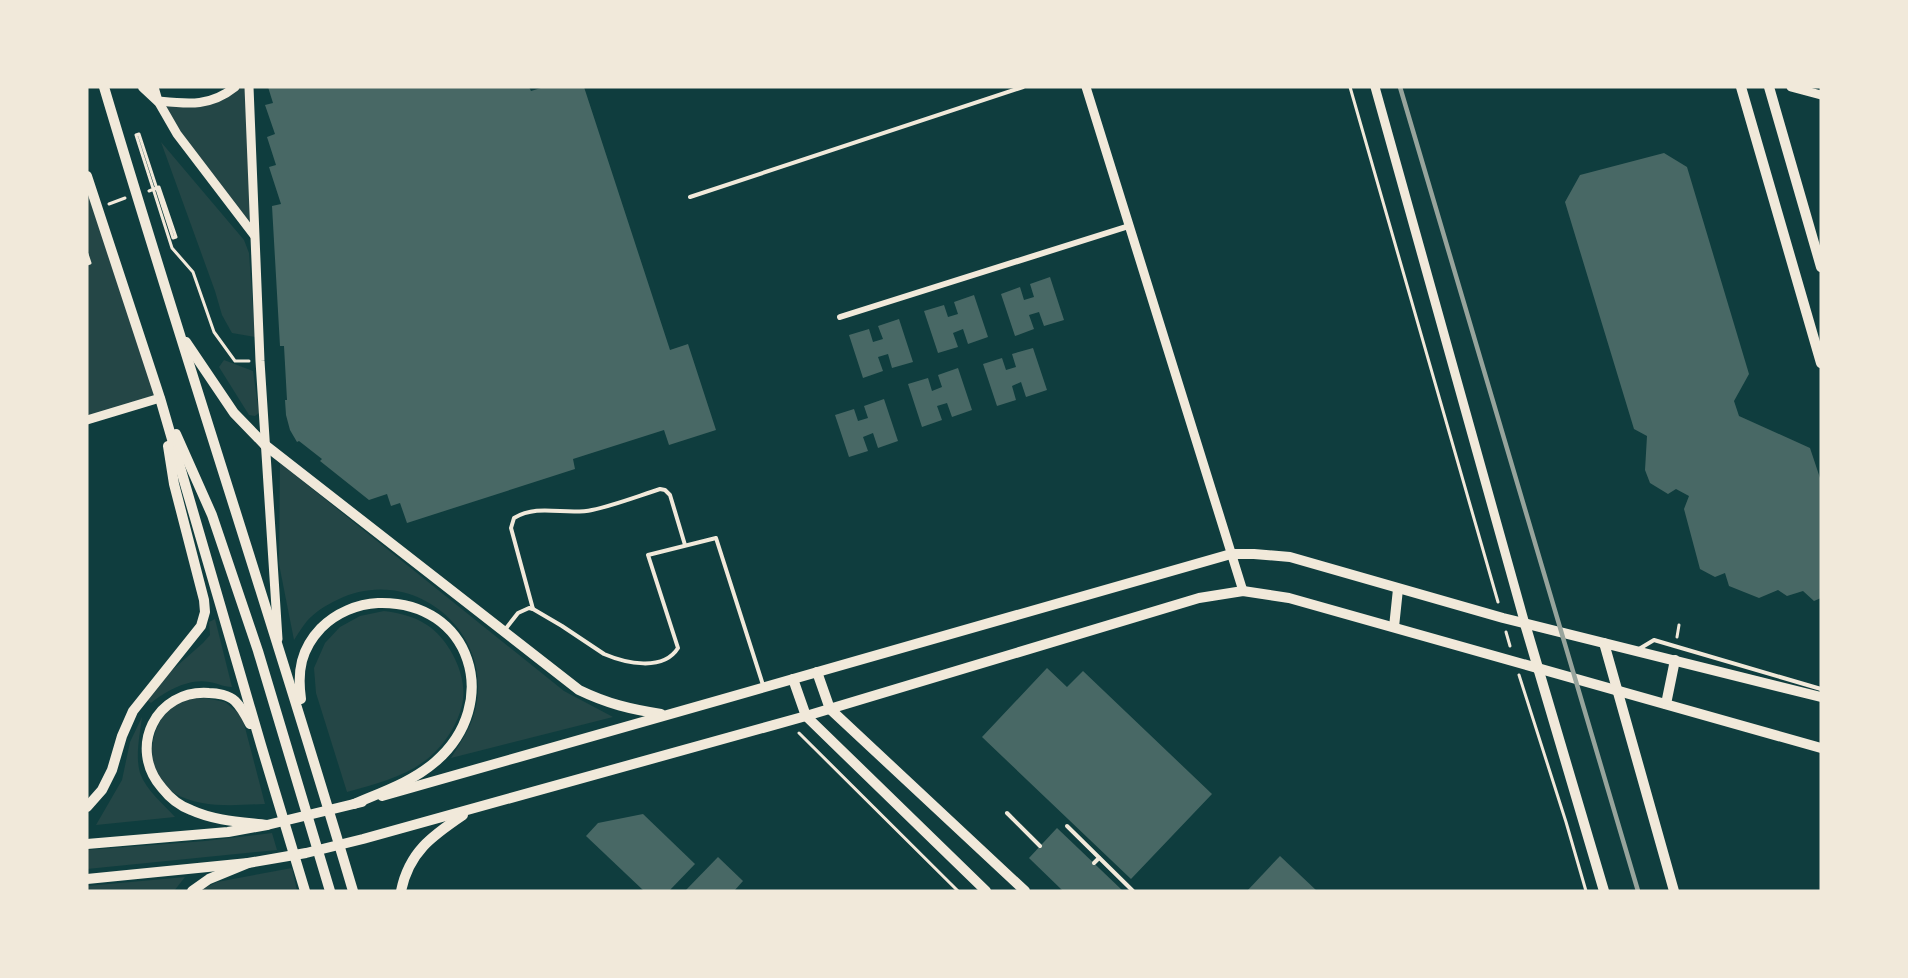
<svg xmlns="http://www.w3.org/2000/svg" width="1908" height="978" font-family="'PT Sans Narrow',sans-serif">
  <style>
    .green { fill: #244646 }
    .building { fill: #486865 }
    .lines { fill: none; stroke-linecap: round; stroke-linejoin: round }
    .path { stroke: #f1e9da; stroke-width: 3 }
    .service { stroke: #f1e9da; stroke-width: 4 }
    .minor { stroke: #f1e9da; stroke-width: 6 }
    .tertiary { stroke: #f1e9da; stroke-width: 9 }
    .secondary { stroke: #f1e9da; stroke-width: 10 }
    .primary { stroke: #f1e9da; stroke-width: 10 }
    .rail { stroke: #97a49c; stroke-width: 4.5 }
  </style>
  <rect width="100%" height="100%" fill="#0f3d3e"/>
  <g class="green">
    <path d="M235,87H249L254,235L158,101L204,102Z"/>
    <path d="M161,142L244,240L249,253L255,337L232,333L222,315L215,291Z"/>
    <path d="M87,184L160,398L87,419Z"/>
    <path d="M224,360L253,371L259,413L255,416L249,415L219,367Z"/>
    <path d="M280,463L564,691L613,717L451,758C459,745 470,729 474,714C498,633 412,562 337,600C326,605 315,612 307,621C302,627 298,634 294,640L279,564Z"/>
    <path d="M384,611C399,613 414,616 427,625C450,640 469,678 462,705C458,723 447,740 435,752C411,776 378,783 347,792L316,693L314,668L325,643L340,627L360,616Z"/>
    <path d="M215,619L232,687C223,687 218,683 209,682C189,678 166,691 151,703L147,700L169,673L203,643L210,635L209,622Z"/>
    <path d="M205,698L225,702L242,716L265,804C235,805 201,809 174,793C139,774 148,710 187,700C192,698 199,699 205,698Z"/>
    <path d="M142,717C140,734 135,756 140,773C146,790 163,804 175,817L96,825L122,780L130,742Z"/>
    <path d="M272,833L277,850L87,869V850L205,841Z"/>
    <path d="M292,868L297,891H199L217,882Z"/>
    <path d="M185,877L174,891H87V886Z"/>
  </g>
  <g class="building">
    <path d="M268,87H529L531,91L544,87H584L670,350L688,344L716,430L669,445L664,430L573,459L575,469L407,523L400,503L391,506L387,494L369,500L320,461L322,459L299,441L297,442L290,430L286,415L285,400H287L284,346H280L272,206L281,204L269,167L276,165L267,137L275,134L265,105L273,103Z"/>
    <path d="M1664,153L1687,167L1749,374L1734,401L1739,416L1810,448L1821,481V598L1814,601L1803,591L1787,596L1778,590L1759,598L1729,586L1725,573L1715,577L1700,569L1684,509L1689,496L1676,489L1668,494L1650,483L1645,470L1647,436L1634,429L1565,202L1580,175Z"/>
    <path d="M1050,277L1064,320L1044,326L1039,312L1029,315L1034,329L1015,336L1001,294L1020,287L1024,300L1034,297L1030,284Z"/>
    <path d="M974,295L988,337L968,344L963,329L953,333L958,347L938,353L924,311L944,305L948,317L958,314L954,302Z"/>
    <path d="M899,319L913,362L892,368L888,354L878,357L883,371L863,378L849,335L869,329L873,342L883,339L878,326Z"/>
    <path d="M1033,348L1047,390L1026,397L1021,382L1012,386L1016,400L997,406L983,364L1002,358L1006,370L1016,367L1012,354Z"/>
    <path d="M958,368L972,410L952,417L947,403L937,406L942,420L922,427L908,384L928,378L932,391L942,387L938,375Z"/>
    <path d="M884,399L898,441L878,448L873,433L863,437L868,451L849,457L835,415L854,409L858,421L868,418L864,406Z"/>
    <path d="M1047,668L1067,687L1083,671L1212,794L1131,879L982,737Z"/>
    <path d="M643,814L695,864L669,891H644L586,836L598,823Z"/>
    <path d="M1057,828L1123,891H1063L1029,858Z"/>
    <path d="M1280,856L1317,891H1247Z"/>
    <path d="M718,857L743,881L734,891H685Z"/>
  </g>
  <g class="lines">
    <g class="path">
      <path d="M1350,87L1498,602"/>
      <path d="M149,191L159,187L176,237L173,238L139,134L136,135L172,248L193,272L214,332L235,361H249"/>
      <path d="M109,204L125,198"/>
      <path d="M87,254L90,263L87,264"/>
      <path d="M1506,632L1510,646"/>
      <path d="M1677,637L1679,625"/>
      <path d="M1519,675L1566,822L1586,891"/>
      <path d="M799,733L958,891"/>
    </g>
    <g class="service">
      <path d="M690,197L1023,87"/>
      <path d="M533,609L511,528L514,518C539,503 566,516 592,510C615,505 638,496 660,489L665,490L670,495L685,545"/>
      <path d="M504,631L518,613L529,608L533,609L562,626L604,654C625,663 663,672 678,648L648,555L716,538L763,685"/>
      <path d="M1639,649L1654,640L1821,689"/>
      <path d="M1007,813L1040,846"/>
      <path d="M1067,826L1133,891"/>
      <path d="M1094,863L1099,858"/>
    </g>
    <path class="minor" d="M840,317L1129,226"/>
    <g class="tertiary">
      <path d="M154,87L158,101L177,134L254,235"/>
      <path d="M249,87L260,361L278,639"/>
      <path d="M1086,87L1243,591"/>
      <path d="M1375,87L1525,624"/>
      <path d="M1791,87L1821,95"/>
      <path d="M158,101C188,104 210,107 235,87"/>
      <path d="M87,420L160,398"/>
    </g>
    <g class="secondary">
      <path d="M1741,87L1821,363"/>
      <path d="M1769,87L1821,267"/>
      <path d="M265,445L579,690C608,704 630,709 661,714"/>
      <path d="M1525,624L1604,891"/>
      <path d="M1394,627L1398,589"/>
      <path d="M1604,643L1674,891"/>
      <path d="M817,672L830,709L1025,891"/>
      <path d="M793,679L806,716L986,891"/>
      <path d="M1666,704L1675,660"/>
      <path d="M382,796C665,715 948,636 1231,554H1254L1290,557L1503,618L1821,697"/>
      <path d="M87,844L228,832L267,825L362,802"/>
      <path d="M87,879L248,863L306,853L363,839L806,716L1199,598L1243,591L1289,598L1821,748"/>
      <path d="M401,891C409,852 432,836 463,815"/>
    </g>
    <g class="primary">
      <path d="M104,87C184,356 273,622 353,891"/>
      <path d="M143,87L158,101"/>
      <path d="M87,176L160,398L261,745L305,891"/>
      <path d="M186,342L234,413L265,445"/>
      <path d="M176,434L212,515L258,651L330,891"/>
      <path d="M301,699C297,671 301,649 321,628C336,613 357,604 378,603C472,600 503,704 435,762C412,782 382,792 354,804"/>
      <path d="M250,724C246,716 241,707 235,701C229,695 217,693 209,693C156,689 127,748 162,788C169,797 180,806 191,810C215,821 242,822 267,825"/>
      <path d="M87,807L102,790L112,770L122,736L133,711L201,626L205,612L204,600L174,484L168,446"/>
      <path d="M192,891L209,879L248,863"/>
    </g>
    <path class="rail" d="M1400,87L1638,891"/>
  </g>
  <rect width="1908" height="978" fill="none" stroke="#f1e9da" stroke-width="177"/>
</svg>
